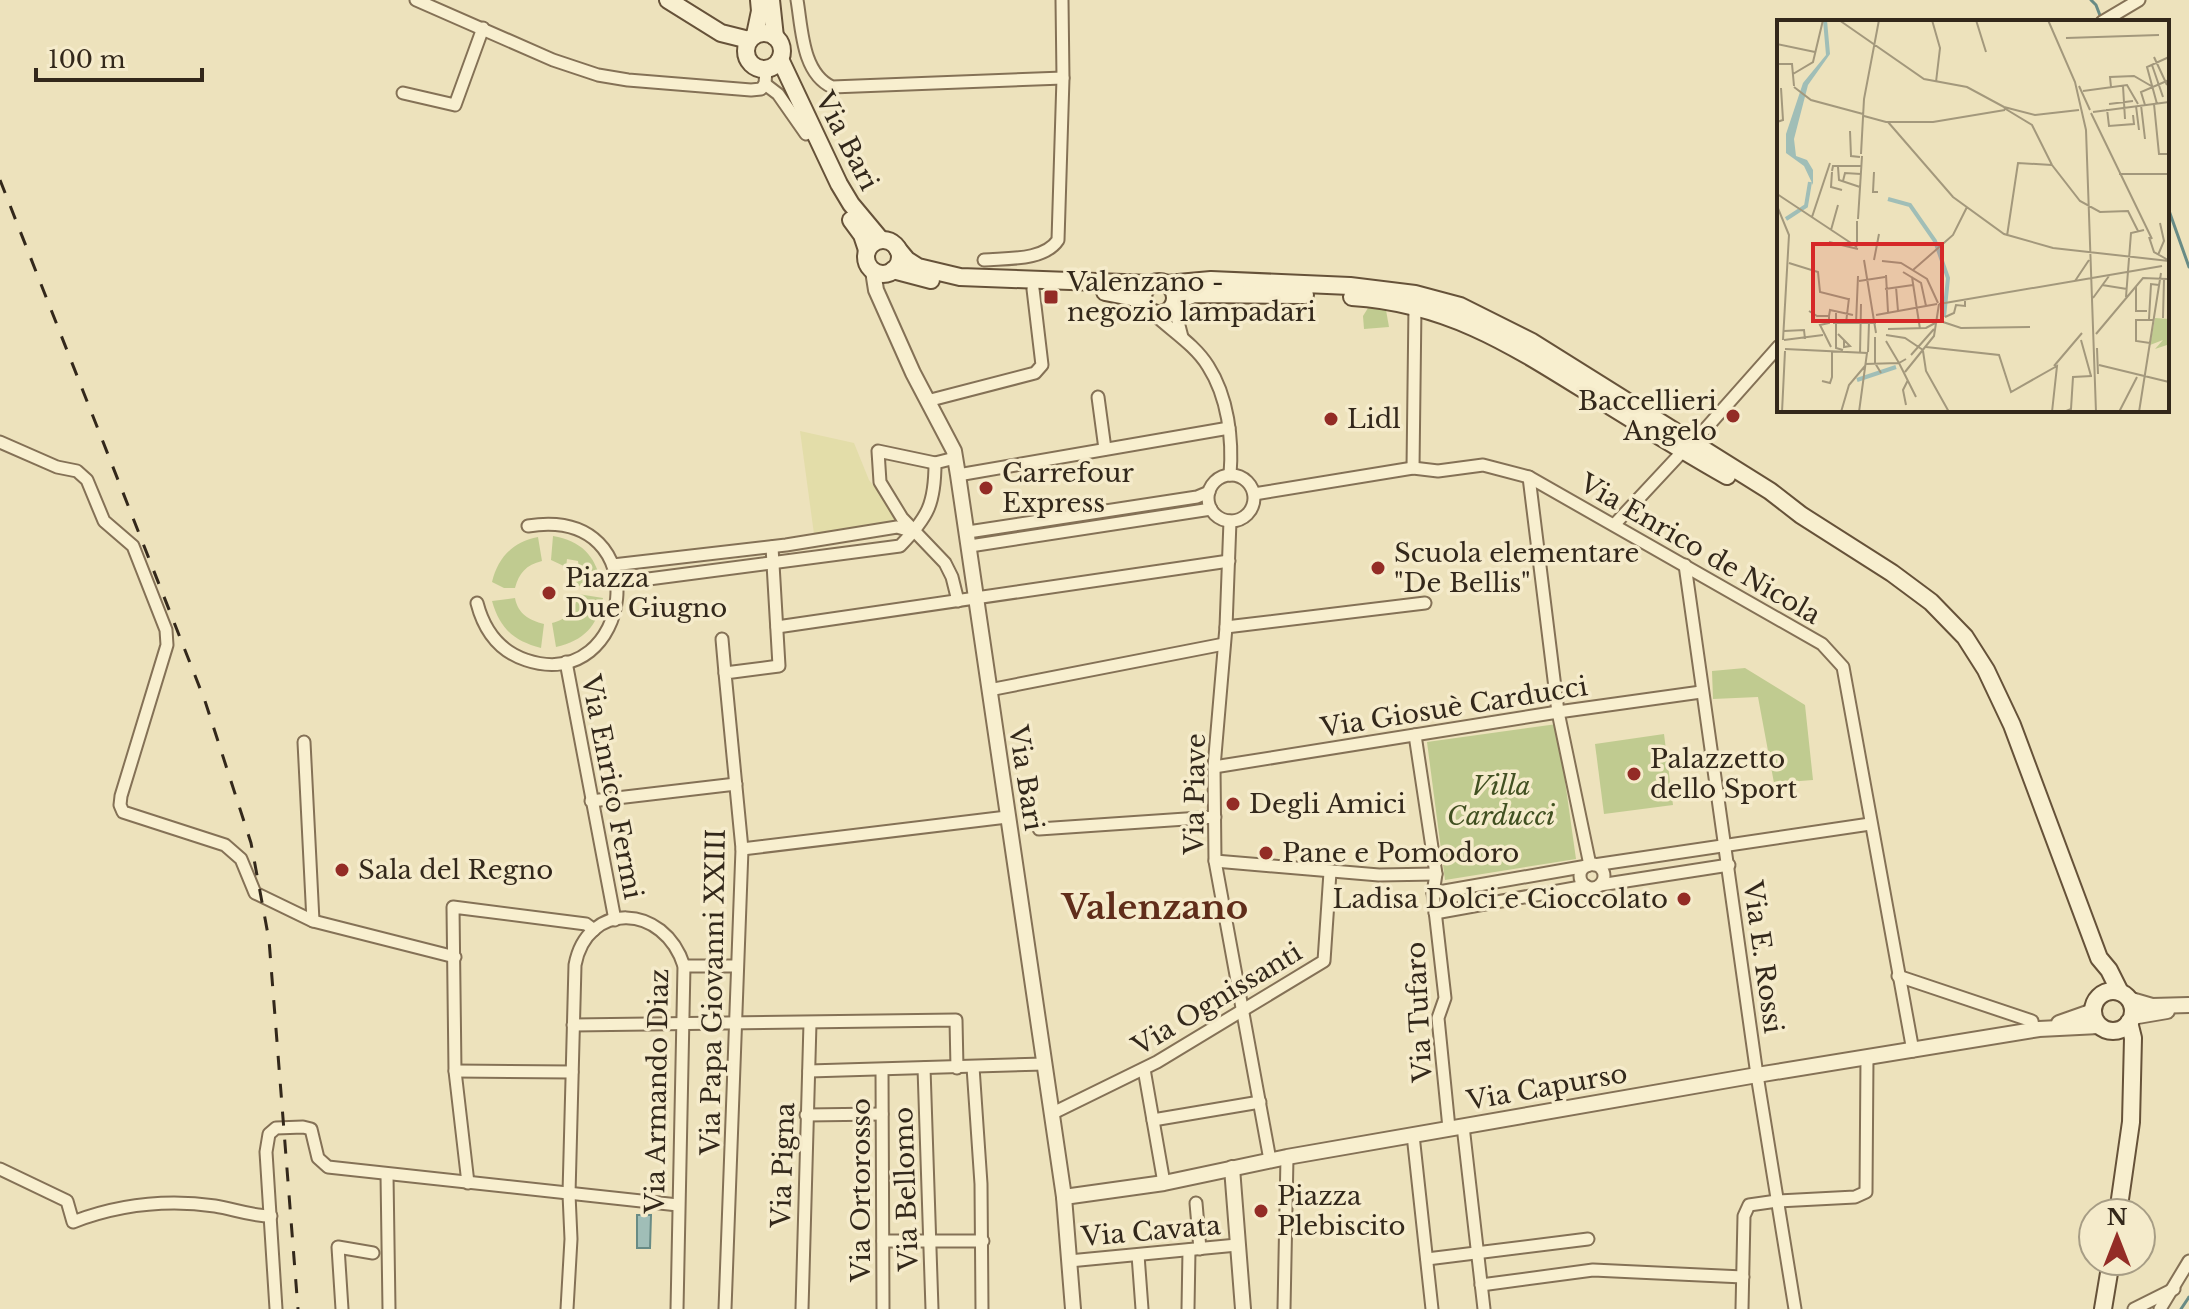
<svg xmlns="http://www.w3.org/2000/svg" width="2189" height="1309" font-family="'Libre Baskerville',serif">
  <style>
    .farmland { fill: #e3dda9 }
    .green { fill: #c0cb90 }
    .water { fill: #a0beb7; stroke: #688b85; stroke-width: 2 }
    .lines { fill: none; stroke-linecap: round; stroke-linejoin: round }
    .stream { stroke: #688b85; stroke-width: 3 }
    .minor-casing { stroke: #847156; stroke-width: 15 }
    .tertiary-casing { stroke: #847156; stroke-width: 18 }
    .secondary-casing { stroke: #665239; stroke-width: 20 }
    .minor { stroke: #f8efcf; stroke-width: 11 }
    .tertiary { stroke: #f8efcf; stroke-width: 14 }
    .secondary { stroke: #f8efcf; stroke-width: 16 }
    .rail { stroke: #33281b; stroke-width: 3; stroke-dasharray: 14 14; stroke-linecap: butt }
    .poi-dot { fill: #932c26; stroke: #f5ebcb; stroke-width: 3 }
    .labels { text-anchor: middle; stroke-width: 7; stroke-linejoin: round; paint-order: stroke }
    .street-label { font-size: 26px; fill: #33281b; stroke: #f5ebcb }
    .poi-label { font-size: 26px; fill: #33281b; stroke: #f5ebcb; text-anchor: start }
    .park-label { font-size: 26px; font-style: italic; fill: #415021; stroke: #f5ebcb }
    .district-label { font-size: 34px; font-weight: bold; fill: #602d1a; stroke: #f5ebcb }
    .inset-river { fill: none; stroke: #a0beb7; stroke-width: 4 }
    .inset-road { fill: none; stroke: #a3987c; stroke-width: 2 }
    .view { fill: #d62828; fill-opacity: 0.15; stroke: #d62828; stroke-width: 4 }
    .inset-edge { fill: none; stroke: #33281b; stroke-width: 4 }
  </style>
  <rect width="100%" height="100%" fill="#ede2bc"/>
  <path class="farmland" d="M800,431L854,443L869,480L896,515V521L814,534Z"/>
  <g class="green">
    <path d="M1368,308L1386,310L1389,327L1364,329L1363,316Z"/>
    <path d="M553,536C581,541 595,555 601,582L578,586L571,569L579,568L578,561L567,559L566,567L551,560Z"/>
    <path d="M538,537L542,561C526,565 519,573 515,588H504L492,582C498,557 513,542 538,537Z"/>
    <path d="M578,594L603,598C598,625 584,641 556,647L552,623C568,619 575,610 578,594Z"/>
    <path d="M515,598C518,614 529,620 544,624L541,648C514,641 500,629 492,601Z"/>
    <path d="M1745,668L1805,705L1813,780L1774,783L1758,697L1713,699L1712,671Z"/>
    <path d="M1557,724L1576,859L1445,880L1427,742Z"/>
    <path d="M1664,734L1673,805L1604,814L1595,744Z"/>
  </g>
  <path class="water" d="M637,1215H651L650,1248H637Z"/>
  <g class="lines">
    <g class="stream">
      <path d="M2091,0L2096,5L2101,18"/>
      <path d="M2167,205L2189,267"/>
      <path d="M2181,1309L2189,1297"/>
    </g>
    <defs>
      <g id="minor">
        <path d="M416,0L553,60L598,75L628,80L751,90L761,89L765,84"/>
        <path d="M797,0C802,29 802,73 832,87L1063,78"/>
        <path d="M2102,22L2139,0"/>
        <path d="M765,84L778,94L806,134"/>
        <path d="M765,84L766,69"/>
        <path d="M403,93L455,105L483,28"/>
        <path d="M984,260C1007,258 1044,261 1058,240L1063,78L1062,0"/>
        <path d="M1174,306L1182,337"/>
        <path d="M1154,314C1172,331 1195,345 1208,366C1228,397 1233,439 1230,475"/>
        <path d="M1098,397L1105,449"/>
        <path d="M927,401L1035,373L1042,365L1033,289"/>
        <path d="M0,442L57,467L77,471L87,480L104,521L133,546L166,630L167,645L121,796L120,805L123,812L225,845L241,859L255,893L313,921L455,957"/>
        <path d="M1693,443L1779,346"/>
        <path d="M935,463L878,451L880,482L902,518L945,563L952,577L958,601"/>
        <path d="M1413,468L1415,306"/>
        <path d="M958,475L1229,428"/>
        <circle cx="1231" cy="498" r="23"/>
        <path d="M1529,477L1558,712L1590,865"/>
        <path d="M1254,494L1413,468L1438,471L1483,465L1529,477L1822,644L1843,667L1913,1051"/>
        <path d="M1230,521L1226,627L1214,767L1215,861L1270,1160"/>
        <path d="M1614,525L1683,451"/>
        <path d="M968,532L1197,497L1209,492"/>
        <path d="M970,546L1211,509"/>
        <path d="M613,565L786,545L897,527L914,532"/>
        <path d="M1685,565L1757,1075L1795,1309"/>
        <path d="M618,583L900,546C928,517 935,504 935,463L955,458"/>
        <path d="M477,603C484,630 499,651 526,660C632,696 661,505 528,526"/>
        <path d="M777,627L1229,561"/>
        <path d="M1226,627L1425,603"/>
        <path d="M722,639L725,673"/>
        <path d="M566,662L615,920"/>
        <path d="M989,690L1224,644"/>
        <path d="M1415,735L1436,874L1433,893L1445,998L1438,1018L1449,1128"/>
        <path d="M304,742L313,921"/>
        <path d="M1214,767L1558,712L1701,692"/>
        <path d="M591,801L736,784"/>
        <path d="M1039,829L1215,817"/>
        <path d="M742,849L1007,817"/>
        <path d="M1215,861L1379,875L1436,874"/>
        <circle cx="1592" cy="876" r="12"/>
        <path d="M1594,865L1870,824"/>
        <path d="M1600,885L1729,865"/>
        <path d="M1433,893L1587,866"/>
        <path d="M1435,913L1586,886"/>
        <path d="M684,966H737"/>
        <path d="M1898,976L2032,1021L2034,1030"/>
        <path d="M573,1025L956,1020L957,1068"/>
        <path d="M973,1067L981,1184L982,1309"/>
        <path d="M924,1068L932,1309"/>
        <path d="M1144,1069L1164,1183"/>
        <path d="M882,1070L883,1309"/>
        <path d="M455,1071L572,1072"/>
        <path d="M809,1071L1044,1064"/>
        <path d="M1051,1114L1157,1062L1324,961L1330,872"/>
        <path d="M806,1115L882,1114"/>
        <path d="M1153,1120L1260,1102"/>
        <path d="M1463,1126L1484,1309"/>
        <path d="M1413,1135L1432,1309"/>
        <path d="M0,1169L67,1201L73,1222C120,1204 165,1199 215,1206C234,1209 251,1216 271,1216"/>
        <path d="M387,1175L389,1309"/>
        <path d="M468,1183L455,1071L453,907L586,924L594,930"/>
        <path d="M1196,1203L1200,1249"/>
        <path d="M883,1241H983"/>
        <path d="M1138,1255L1142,1309"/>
        <path d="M1427,1259L1588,1239"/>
        <path d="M1069,1261L1237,1245"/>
        <path d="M1481,1285L1593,1270L1743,1277"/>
        <path d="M276,1309L266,1152L269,1134L276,1128L303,1127L311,1129L318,1158L328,1167L678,1205"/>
        <path d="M342,1309L338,1247L373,1253"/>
        <path d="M567,1309L571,1239L569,1194L575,965C587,901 664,903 684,966L677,1309"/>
        <path d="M725,1309L742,849L725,673L779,666L772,547"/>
        <path d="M802,1309L810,1023"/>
        <path d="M1188,1309L1189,1250"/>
        <path d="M1284,1309L1287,1157"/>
        <path d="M1742,1309L1744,1216L1749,1205L1777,1201L1855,1197L1866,1192L1867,1057"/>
        <path d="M2134,1309L2174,1289"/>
        <path d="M2160,1309L2189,1261"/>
      </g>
      <g id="tertiary">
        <path d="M873,271L876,290L913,373L954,451L958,475L1064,1197L1073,1309"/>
        <path d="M2128,999L2152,1006L2189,1005"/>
        <path d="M2132,1017L2167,1011"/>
        <path d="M2059,1023L2093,1011"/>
        <path d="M1232,1168L1243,1309"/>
        <path d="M1064,1197L1164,1183L1287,1157L1757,1075L2039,1029L2099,1026"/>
      </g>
      <g id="secondary">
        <path d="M668,0L721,33L749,40"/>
        <path d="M771,0L775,37"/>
        <circle cx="764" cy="51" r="18"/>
        <path d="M755,35L760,11L759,0"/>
        <path d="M780,59L839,184L851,204L881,240"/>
        <path d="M851,220L862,235L867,250"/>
        <circle cx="883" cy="257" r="17"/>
        <path d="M897,248L907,260L918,267L960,277L1151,284"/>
        <path d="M893,270L931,280"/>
        <circle cx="1159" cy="298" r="16"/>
        <path d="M1167,284L1211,280L1350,286L1415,294L1460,306L1532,342L1770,491L1801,515L1892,573L1931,602L1965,637L1986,670L2012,725L2099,958L2109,970L2120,992"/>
        <path d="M1105,292L1136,298L1144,303"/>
        <path d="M1352,297C1446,303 1509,343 1586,391C1633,420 1679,449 1727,476"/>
        <path d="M1176,301L1194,294L1305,295"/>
        <circle cx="2113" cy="1011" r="20"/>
        <path d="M2118,1213L2131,1122L2133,1038L2129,1022"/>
        <path d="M2103,1309L2111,1261"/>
      </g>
    </defs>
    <use href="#minor" class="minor-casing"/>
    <use href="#tertiary" class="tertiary-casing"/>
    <use href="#secondary" class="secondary-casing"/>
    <use href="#minor" class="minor"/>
    <use href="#tertiary" class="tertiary"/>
    <use href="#secondary" class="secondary"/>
    <path class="rail" d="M0,180L205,701L251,843L269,940L298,1309"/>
  </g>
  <g class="poi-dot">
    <rect x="1043" y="289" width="16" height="16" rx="4"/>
    <circle cx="1733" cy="416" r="8"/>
    <circle cx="1331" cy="419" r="8"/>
    <circle cx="986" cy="488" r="8"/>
    <circle cx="1378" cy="568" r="8"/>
    <circle cx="549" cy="593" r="8"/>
    <circle cx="1634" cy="774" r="8"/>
    <circle cx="1233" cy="804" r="8"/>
    <circle cx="1266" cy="853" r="8"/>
    <circle cx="342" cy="870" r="8"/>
    <circle cx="1684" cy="899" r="8"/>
    <circle cx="1261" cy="1211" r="8"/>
  </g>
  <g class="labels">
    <g class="street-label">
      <text transform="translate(847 141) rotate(63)" y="9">Via Bari</text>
      <text transform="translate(1700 549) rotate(30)" y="9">Via Enrico de Nicola</text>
      <text transform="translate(1454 707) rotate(-9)" y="9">Via Giosuè Carducci</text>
      <text transform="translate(1026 778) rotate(81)" y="9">Via Bari</text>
      <text transform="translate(612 787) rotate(79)" y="9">Via Enrico Fermi</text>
      <text transform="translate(1195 794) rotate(-89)" y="9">Via Piave</text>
      <text transform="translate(1763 957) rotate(82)" y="9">Via E. Rossi</text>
      <text transform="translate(713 992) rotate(-89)" y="9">Via Papa Giovanni XXIII</text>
      <text transform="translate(1217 999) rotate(-31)" y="9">Via Ognissanti</text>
      <text transform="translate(1419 1012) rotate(-93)" y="9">Via Tufaro</text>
      <text transform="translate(1547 1087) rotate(-10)" y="9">Via Capurso</text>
      <text transform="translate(657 1091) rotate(-89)" y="9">Via Armando Diaz</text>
      <text transform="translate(783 1165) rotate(-88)" y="9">Via Pigna</text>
      <text transform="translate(906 1189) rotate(-92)" y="9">Via Bellomo</text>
      <text transform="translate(861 1190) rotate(-90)" y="9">Via Ortorosso</text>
      <text transform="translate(1151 1231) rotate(-5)" y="9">Via Cavata</text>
    </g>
    <g class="poi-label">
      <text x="1067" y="291">Valenzano -<tspan x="1067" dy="30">negozio lampadari</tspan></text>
      <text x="1717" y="410" text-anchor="end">Baccellieri<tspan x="1717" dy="30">Angelo</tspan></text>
      <text x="1347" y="428">Lidl</text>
      <text x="1002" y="482">Carrefour<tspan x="1002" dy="30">Express</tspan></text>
      <text x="1394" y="562">Scuola elementare<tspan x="1394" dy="30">"De Bellis"</tspan></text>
      <text x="565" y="587">Piazza<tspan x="565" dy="30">Due Giugno</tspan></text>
      <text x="1650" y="768">Palazzetto<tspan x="1650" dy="30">dello Sport</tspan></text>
      <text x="1249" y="813">Degli Amici</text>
      <text x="1282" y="862">Pane e Pomodoro</text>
      <text x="358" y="879">Sala del Regno</text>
      <text x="1668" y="908" text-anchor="end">Ladisa Dolci e Cioccolato</text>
      <text x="1277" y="1205">Piazza<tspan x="1277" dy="30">Plebiscito</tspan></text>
    </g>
    <g class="park-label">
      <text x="1501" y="795">Villa<tspan x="1501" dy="30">Carducci</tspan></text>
    </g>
    <g class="district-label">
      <text x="1155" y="919">Valenzano</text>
    </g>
  </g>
  <g transform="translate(1777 20)">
    <rect width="392" height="392" fill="#ede2bc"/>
    <path d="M378,298L392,299V335L390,325L378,329L386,320L373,325Z" fill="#c0cb90"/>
    <path d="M46,0H50L53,34L31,65L17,119L19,136L30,140L36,150V165L27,146L9,133V114L26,63L49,35Z" fill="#a0beb7"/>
    <path class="inset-river" d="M111,179L133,185L158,221L171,258L167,297M9,199L29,186L33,162M80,360L119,347"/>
    <path class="inset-road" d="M62,0L147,59L190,67L227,87L258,95L302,90M155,0L163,28L159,62M199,0L209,32M271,0L298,62L309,110L319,392M289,18L382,15M0,24L38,32M377,37L390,65M0,44H15L17,66M375,45L386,77M16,54L36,42L46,0M302,66L313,90M346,66L348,99M17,67L34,80L86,94M334,67L333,57L357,56L376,67M306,71L350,65L361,84M332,84L356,81M377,84L382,134H392L391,127M380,84L370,47L392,37M364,85L368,119M368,85L364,72L392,60M359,86L362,110M227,88L255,105L275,145L303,181L323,192L351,191L361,211M330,89L332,106L357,104L356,95M316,92L392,82M314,93L375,219M87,96L109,102H156L228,90M0,102L6,100L4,68M111,102L176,177L227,214L276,228L392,241M73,111L74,136L83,137M84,134L87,79L102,0M61,147L62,160L83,167M55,151L56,146H84M55,152L54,167L65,170M97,152L96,172H101M342,154H392M66,161L68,153L84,154M0,174L80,227M0,186L12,215L6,320M35,197L53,143M81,199L85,136M80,201V226M54,210L61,185M230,216L241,143L275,145M372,217L377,232L391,240M52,222L81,229M381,235L387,221L383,203M87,240L99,313M97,240L102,214M105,241L124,243L150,259L161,283M12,243L41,252L43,272L71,279M136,250L176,215L190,187M126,252L144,263L149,286M109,255L111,292M135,257L143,309M82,261L108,257M298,261L312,240M325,265L350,269M359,266V291H370M119,267L121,291M108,269L136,265M349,277L354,213L367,210M316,278L332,256M162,284L385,246M32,291L40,296H52L53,290L76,295M59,293V328L66,330M99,295L160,284M52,296V303L43,305L54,327M168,297L177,293L179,285L188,286V279M386,298L387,259M372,299L374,264L382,265M166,302L184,308L253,307M56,303H99M69,303L72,278M79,303L81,256M111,309L149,308L160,302M7,311L27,310L28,319M61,314L73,326L67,327V320M319,314L366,258L390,259M109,315L128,318L146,330M98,317V343L104,353M7,320L46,315M304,320L314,356M109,321L122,343L129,339M373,323L359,321V300H377M149,327L222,335L234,372L280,346L275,392M320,328L321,354M8,329L90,333L82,392M146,331L149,351L172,392M91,332L92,303M83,334L84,284M134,335L157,309M88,344L122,343L127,353M322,345L392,362M277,346L305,313M128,352L157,316L162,284M127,353L139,377M45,361L53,363L55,357V331M129,385L126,370L131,360M5,392L8,331M64,392L72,365L88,346M287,392L294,389L296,357L315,356M342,392L360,357M362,392L384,253"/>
    <path class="view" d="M36,224H165V301H36Z"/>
    <rect width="392" height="392" class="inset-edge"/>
  </g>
  <g transform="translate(2117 1237)"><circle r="38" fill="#f5ebcb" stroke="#a79d85" stroke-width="2"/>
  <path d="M0-6L14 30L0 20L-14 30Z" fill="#932c26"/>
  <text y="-12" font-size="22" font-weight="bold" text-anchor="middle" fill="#33281b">N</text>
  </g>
  <path d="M36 68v12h166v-12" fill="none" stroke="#33281b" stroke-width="4"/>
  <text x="48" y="68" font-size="24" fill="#33281b" stroke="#f5ebcb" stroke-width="6" paint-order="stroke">100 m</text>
</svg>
